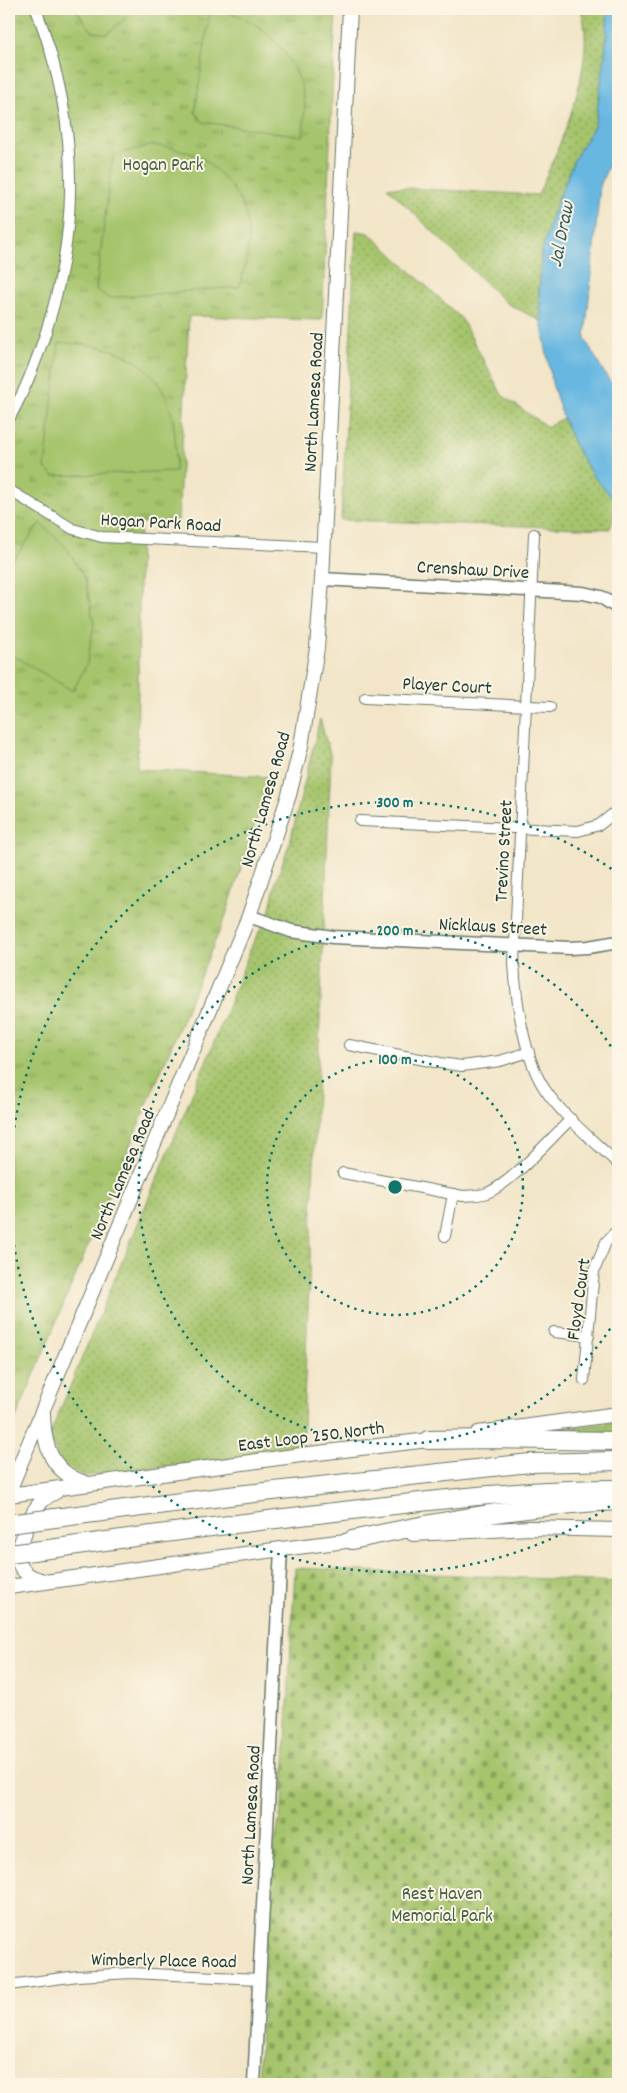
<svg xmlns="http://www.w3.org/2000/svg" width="627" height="2093" font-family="Dekko,sans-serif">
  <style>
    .grass { fill: url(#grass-dots); stroke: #628050 }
    .cemetery { fill: url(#cemetery-stones); stroke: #628050 }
    .park { fill: url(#park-tufts); stroke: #628050 }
    .garden { fill: #a5c46c; stroke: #628050 }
    .water { fill: #67b7e1; stroke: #437a8a }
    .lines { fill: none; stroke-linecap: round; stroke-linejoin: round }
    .minor-casing { stroke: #697868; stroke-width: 12 }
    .tertiary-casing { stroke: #697868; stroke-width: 15 }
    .secondary-casing { stroke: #697868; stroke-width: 16 }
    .motorway-casing { stroke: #697868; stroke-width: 20 }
    .minor { stroke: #fff; stroke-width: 10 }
    .tertiary { stroke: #fff; stroke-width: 12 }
    .secondary { stroke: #fff; stroke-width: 14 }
    .motorway { stroke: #fff; stroke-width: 18 }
    .motorway-bridge-casing { stroke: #697868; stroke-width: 20; stroke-linecap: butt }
    .motorway-bridge { stroke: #fff; stroke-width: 18 }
    .ring { fill: none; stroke: #0f766e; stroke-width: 2.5; stroke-dasharray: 2.5 5 }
    .labels { text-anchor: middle; stroke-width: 4; stroke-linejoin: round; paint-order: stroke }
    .park-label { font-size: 19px; fill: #405f42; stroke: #fcf5e5 }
    .street-label { font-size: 19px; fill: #1f3d34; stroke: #fcf5e5 }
    .water-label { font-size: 20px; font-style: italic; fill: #315c5f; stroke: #fcf5e5 }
    .centre { fill: #0f766e; stroke: #fcf5e5; stroke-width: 2.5 }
    .ring-label { font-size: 15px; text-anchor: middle; font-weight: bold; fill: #0f766e; stroke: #fcf5e5; stroke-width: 4; stroke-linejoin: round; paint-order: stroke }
  </style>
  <defs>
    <pattern id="grass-dots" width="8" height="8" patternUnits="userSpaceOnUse" patternTransform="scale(1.25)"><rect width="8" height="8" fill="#a5c46c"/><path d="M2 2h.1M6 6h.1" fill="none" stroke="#86a05a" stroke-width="1.8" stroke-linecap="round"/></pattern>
    <pattern id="cemetery-stones" width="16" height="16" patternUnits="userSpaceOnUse" patternTransform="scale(1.25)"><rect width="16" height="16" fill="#a5c46c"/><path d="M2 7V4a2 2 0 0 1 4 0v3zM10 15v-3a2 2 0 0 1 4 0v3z" fill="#86a05a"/></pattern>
    <pattern id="park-tufts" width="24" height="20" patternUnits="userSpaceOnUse" patternTransform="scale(1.25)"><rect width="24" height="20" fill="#a5c46c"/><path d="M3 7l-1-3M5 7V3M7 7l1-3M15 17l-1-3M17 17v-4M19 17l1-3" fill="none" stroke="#86a05a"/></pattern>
  </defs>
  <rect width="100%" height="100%" fill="#fcf5e5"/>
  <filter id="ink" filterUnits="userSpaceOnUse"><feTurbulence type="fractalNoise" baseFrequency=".02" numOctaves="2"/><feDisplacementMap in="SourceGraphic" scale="10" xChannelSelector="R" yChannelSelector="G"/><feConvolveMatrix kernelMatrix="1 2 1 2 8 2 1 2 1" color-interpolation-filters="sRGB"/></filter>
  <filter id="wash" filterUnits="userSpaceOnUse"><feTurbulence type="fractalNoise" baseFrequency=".0096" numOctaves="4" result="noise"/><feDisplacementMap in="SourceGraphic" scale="20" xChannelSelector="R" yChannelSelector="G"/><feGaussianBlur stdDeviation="1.12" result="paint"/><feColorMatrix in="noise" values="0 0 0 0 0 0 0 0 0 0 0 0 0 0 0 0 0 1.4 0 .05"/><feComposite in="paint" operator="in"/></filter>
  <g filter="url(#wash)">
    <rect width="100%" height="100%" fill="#f2e5c8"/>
    <g class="grass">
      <path d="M581,9H608L605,55L595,124L574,160L552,215L541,255L539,292L541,321L506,303L387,187L538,195C560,144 598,64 581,9Z"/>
      <path d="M356,231L369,233L461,318L502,395L547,427L563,418L576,448L593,476L618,504L610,529L341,520Z"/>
      <path d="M320,719L331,757L302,1450L85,1476C62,1467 55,1457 50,1434L224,1018L252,945L269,913L276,881L290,842Z"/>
      <path d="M618,1422V1434L540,1431Z"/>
    </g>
    <path class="cemetery" d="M295,1568L618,1582V2077L614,2084H258L269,1873L283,1801Z"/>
    <path class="park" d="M9,9H336L322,320L189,316L178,522L140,523L137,769L270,777L226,915L9,1435Z"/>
    <g class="garden">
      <path d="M75,9H136L107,34L92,31Z"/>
      <path d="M210,11C217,12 226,11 233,14C266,24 297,59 303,94C306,108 304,122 303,136L203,122L195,112Z"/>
      <path d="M153,145C171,148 189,150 205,160C210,164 215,169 219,173C254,206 254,245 239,287L108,298L96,289L113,155Z"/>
      <path d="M59,343C146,343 181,386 175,471L53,476L45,468Z"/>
      <path d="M40,523L65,546L85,578L94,623L87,663L73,691L9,653V566Z"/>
    </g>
    <path class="water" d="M608,9H618V142L600,186L585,339L606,376L618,392V504L593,476L576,448L563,418L552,383L541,321L539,292L541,255L552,215L574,160L595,124L605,55Z"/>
  </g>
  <g filter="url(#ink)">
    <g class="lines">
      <defs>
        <g id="minor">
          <path d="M9,419C18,403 26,386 33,368C81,246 83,131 36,9"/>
          <path d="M9,490L73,529L102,537L323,547"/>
          <path d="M534,534L514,963C516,1000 524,1060 546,1091C565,1118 594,1141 618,1164"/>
          <path d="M365,698L550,707"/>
          <path d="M360,821L578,831L599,825L618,810"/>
          <path d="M349,1045L440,1063L462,1066L500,1061L529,1052"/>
          <path d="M343,1173L463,1196C471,1195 479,1196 487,1193C512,1183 550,1139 571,1119"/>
          <path d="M445,1236L453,1194"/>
          <path d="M554,1332L589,1336"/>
          <path d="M584,1380L594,1271L606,1242L618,1229"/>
          <path d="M9,1985L78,1976L131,1973L259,1979"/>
        </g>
        <g id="tertiary">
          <path d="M322,579L583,593L601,597L618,608"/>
          <path d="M249,916L291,931L333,937L570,948L588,947L618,942"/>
          <path d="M254,2084L281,1549"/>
        </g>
        <g id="secondary">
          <path d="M43,1414C44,1449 52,1473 88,1484"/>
          <path d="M478,1433L618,1414"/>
          <path d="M9,1491L249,916L289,795L301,746L317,648L322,579L350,9"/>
          <path d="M9,1495L301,1455L437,1439"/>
          <path d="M413,1534L529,1528L618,1530"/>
          <path d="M45,1581C30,1578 20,1572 17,1556C24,1534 32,1500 56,1492"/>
          <path d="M9,1587L281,1549L362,1539"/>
        </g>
        <g id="motorway">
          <path d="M428,1440L491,1439L618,1441"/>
          <path d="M70,1516L237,1495L530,1463L618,1461"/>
          <path d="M352,1540C440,1521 528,1505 618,1501"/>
          <path d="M57,1548C161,1533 265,1520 369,1508C452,1498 534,1489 618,1489"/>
        </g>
      </defs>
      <use href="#minor" class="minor-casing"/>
      <use href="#tertiary" class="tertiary-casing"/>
      <use href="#secondary" class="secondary-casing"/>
      <use href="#motorway" class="motorway-casing"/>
      <use href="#minor" class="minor"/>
      <use href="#tertiary" class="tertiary"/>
      <use href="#secondary" class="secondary"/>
      <use href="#motorway" class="motorway"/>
      <defs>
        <g id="motorway-bridge">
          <path d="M9,1524L70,1516"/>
          <path d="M9,1554L57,1548"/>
        </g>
      </defs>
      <use href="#motorway-bridge" class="motorway-bridge-casing"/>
      <use href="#motorway-bridge" class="motorway-bridge"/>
    </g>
  </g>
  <g class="ring">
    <circle cx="395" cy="1187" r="128"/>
    <path d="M618 1316A257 257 0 1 1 618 1058"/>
    <path d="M616 1502A385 385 0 1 1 616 872"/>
  </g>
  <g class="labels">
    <g class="park-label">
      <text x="163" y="170">Hogan Park</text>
      <text x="442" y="1899">Rest Haven<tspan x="442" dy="22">Memorial Park</tspan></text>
    </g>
    <g class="street-label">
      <text transform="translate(312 402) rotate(-87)" y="7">North Lamesa Road</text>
      <text transform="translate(161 521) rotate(3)" y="7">Hogan Park Road</text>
      <text transform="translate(473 568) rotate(3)" y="7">Crenshaw Drive</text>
      <text transform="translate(447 684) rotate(3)" y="7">Player Court</text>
      <text transform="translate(264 799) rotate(-74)" y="7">North Lamesa Road</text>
      <text transform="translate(502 851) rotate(-87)" y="7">Trevino Street</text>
      <text transform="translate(493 925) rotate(3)" y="7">Nicklaus Street</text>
      <text transform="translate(121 1174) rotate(-67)" y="7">North Lamesa Road</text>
      <text transform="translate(577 1299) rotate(-82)" y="7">Floyd Court</text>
      <text transform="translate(311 1435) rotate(-7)" y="7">East Loop 250 North</text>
      <text transform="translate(249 1815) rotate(-87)" y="7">North Lamesa Road</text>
      <text transform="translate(164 1959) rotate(1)" y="7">Wimberly Place Road</text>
    </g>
    <g class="water-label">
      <text transform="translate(560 234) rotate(-79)" y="7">Jal Draw</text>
    </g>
  </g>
  <circle cx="395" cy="1187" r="8" class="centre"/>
  <g class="ring-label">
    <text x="395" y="807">300 m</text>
    <text x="395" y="935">200 m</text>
    <text x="395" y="1064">100 m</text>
  </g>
  <rect width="627" height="2093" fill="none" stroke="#fcf5e5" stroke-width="30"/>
</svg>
